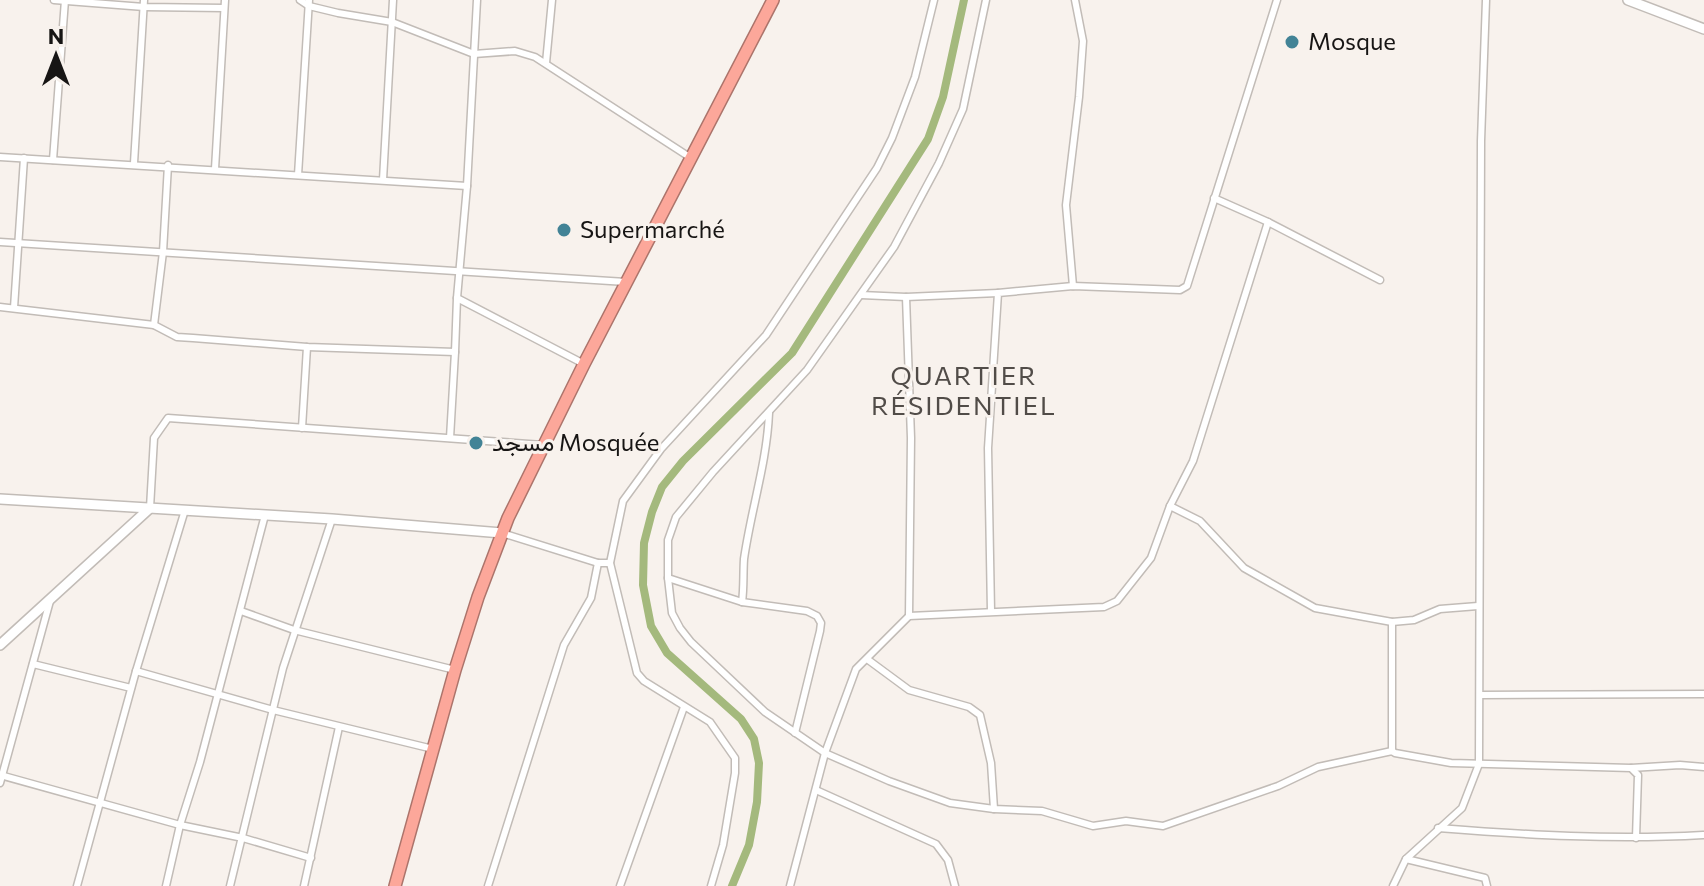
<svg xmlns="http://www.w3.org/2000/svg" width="1704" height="886" font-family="Commissioner,Vazirmatn,sans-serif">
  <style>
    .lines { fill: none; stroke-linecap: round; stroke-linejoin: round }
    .canal { stroke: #a4b97d; stroke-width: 8 }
    .street-casing { stroke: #c2bcb7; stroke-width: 9 }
    .secondary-casing { stroke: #c2bcb7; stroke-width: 12 }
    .highway-casing { stroke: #ac746b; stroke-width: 14 }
    .street { stroke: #fff; stroke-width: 6 }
    .secondary { stroke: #fff; stroke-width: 9 }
    .highway { stroke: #fca79a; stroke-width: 11 }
    .poi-dot { fill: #428396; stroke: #f8f2ed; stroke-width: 3 }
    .labels { text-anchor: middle; stroke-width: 6; stroke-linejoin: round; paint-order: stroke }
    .poi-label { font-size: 24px; fill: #171514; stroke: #f8f2ed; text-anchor: start }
    .neighbourhood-label { font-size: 26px; letter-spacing: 2px; fill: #514c48; stroke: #f8f2ed }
  </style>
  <rect width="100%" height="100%" fill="#f8f2ed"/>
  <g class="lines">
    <path class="canal" d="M732,886L749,845L757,802L759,763L754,739L741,719L667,653L651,626L643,585L644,543L652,512L662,487L683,461L792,353L928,139L943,97L964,0"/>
    <defs>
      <g id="street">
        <path d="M54,0L144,7L224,8"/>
        <path d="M300,0L309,6L338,13L392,22L474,54L515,51L535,57L691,158"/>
        <path d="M986,0L963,109L939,163L894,247L807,370L713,472L676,517L668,540V578L672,613L680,628L691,642L765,712L825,753L889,781L950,803L994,809L1042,811L1093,826L1126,821L1163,826L1278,786L1318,767L1392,751L1395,753L1451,763L1631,768L1638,775L1636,838"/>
        <path d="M546,63L552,0"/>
        <path d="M0,157L467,186"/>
        <path d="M53,160L65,0"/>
        <path d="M134,163L144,0"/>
        <path d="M215,169L225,0"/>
        <path d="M298,175L309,0"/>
        <path d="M383,180L393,0"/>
        <path d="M1214,198L1268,222L1380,280"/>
        <path d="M0,242L626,282"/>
        <path d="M1073,286L1066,205L1079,97L1083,41L1075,0"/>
        <path d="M861,295L906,297L998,293"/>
        <path d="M906,297L911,438L909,616"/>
        <path d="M457,298L584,364"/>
        <path d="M0,307L154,325L177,337L193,338L307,347L455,352L457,298L467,186L477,0"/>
        <path d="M14,308L24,158"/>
        <path d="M154,325L163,252L168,165"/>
        <path d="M302,428L307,347"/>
        <path d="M450,438L455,352"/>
        <path d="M1170,506L1200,521L1244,568L1315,608L1392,622L1414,620L1440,609L1478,606"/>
        <path d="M150,508L154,438L168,418L543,445"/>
        <path d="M502,533L598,563H610"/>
        <path d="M668,578L742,602L807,611L817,616L821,623L820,631L795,733"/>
        <path d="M742,602C744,588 743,574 744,559C751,510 767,462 769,413"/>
        <path d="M241,611L294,630L455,670"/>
        <path d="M991,611L988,448L998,293L1073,286L1180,290L1187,286L1277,0"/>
        <path d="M1392,622V751"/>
        <path d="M867,659L909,690L969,707L980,715L991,763L994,809"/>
        <path d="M33,664L131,688"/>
        <path d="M136,671L273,710L433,749"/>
        <path d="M1481,695L1704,694"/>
        <path d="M1631,768L1680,765L1704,767"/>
        <path d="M0,775L180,825L243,838L311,858"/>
        <path d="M0,783L50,601"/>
        <path d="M816,790L936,844L948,860L955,886"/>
        <path d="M1438,828C1527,835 1614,840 1703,835"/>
        <path d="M1406,859L1485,878L1487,886"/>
        <path d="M77,886L136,671L185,510"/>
        <path d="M166,886L180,825L200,762L265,515"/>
        <path d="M230,886L283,668L332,519"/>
        <path d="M304,886L339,727"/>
        <path d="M488,886L564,645L591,598L598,563"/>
        <path d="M620,886L684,707"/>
        <path d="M711,886L723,845L735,773V758L710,722L644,681L637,673L610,563L623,501L661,449L766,335L877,168L892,138L915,77L934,0"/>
        <path d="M790,886L825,753L856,669L909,616L1104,607L1117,601L1151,558L1170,506L1193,461L1268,222"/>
        <path d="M1393,886L1406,859L1462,808L1479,764L1481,141L1486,0"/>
      </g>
      <g id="secondary">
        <path d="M1628,0L1704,29"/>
        <path d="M0,499L332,519L502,533"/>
        <path d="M0,645L150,508"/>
      </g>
      <path id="highway" d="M395,886L455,670L478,597L508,518L584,364L773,0"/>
    </defs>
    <use href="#street" class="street-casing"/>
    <use href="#secondary" class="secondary-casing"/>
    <use href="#highway" class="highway-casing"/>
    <use href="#street" class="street"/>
    <use href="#secondary" class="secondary"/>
    <use href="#highway" class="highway"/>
  </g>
  <g class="poi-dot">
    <circle cx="1292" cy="42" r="8"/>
    <circle cx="564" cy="230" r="8"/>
    <circle cx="476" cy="443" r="8"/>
  </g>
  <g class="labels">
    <g class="poi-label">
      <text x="1308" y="50">Mosque</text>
      <text x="580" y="238">Supermarché</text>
      <text x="492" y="451">مسجد Mosquée</text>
    </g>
    <g class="neighbourhood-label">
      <text x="964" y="385">QUARTIER<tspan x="964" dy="30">RÉSIDENTIEL</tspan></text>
    </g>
  </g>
  <g transform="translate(56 56)" stroke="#f8f2ed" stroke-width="6" paint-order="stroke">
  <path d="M0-6L14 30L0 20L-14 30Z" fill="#171514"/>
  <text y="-12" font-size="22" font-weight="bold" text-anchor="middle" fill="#171514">N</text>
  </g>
</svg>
